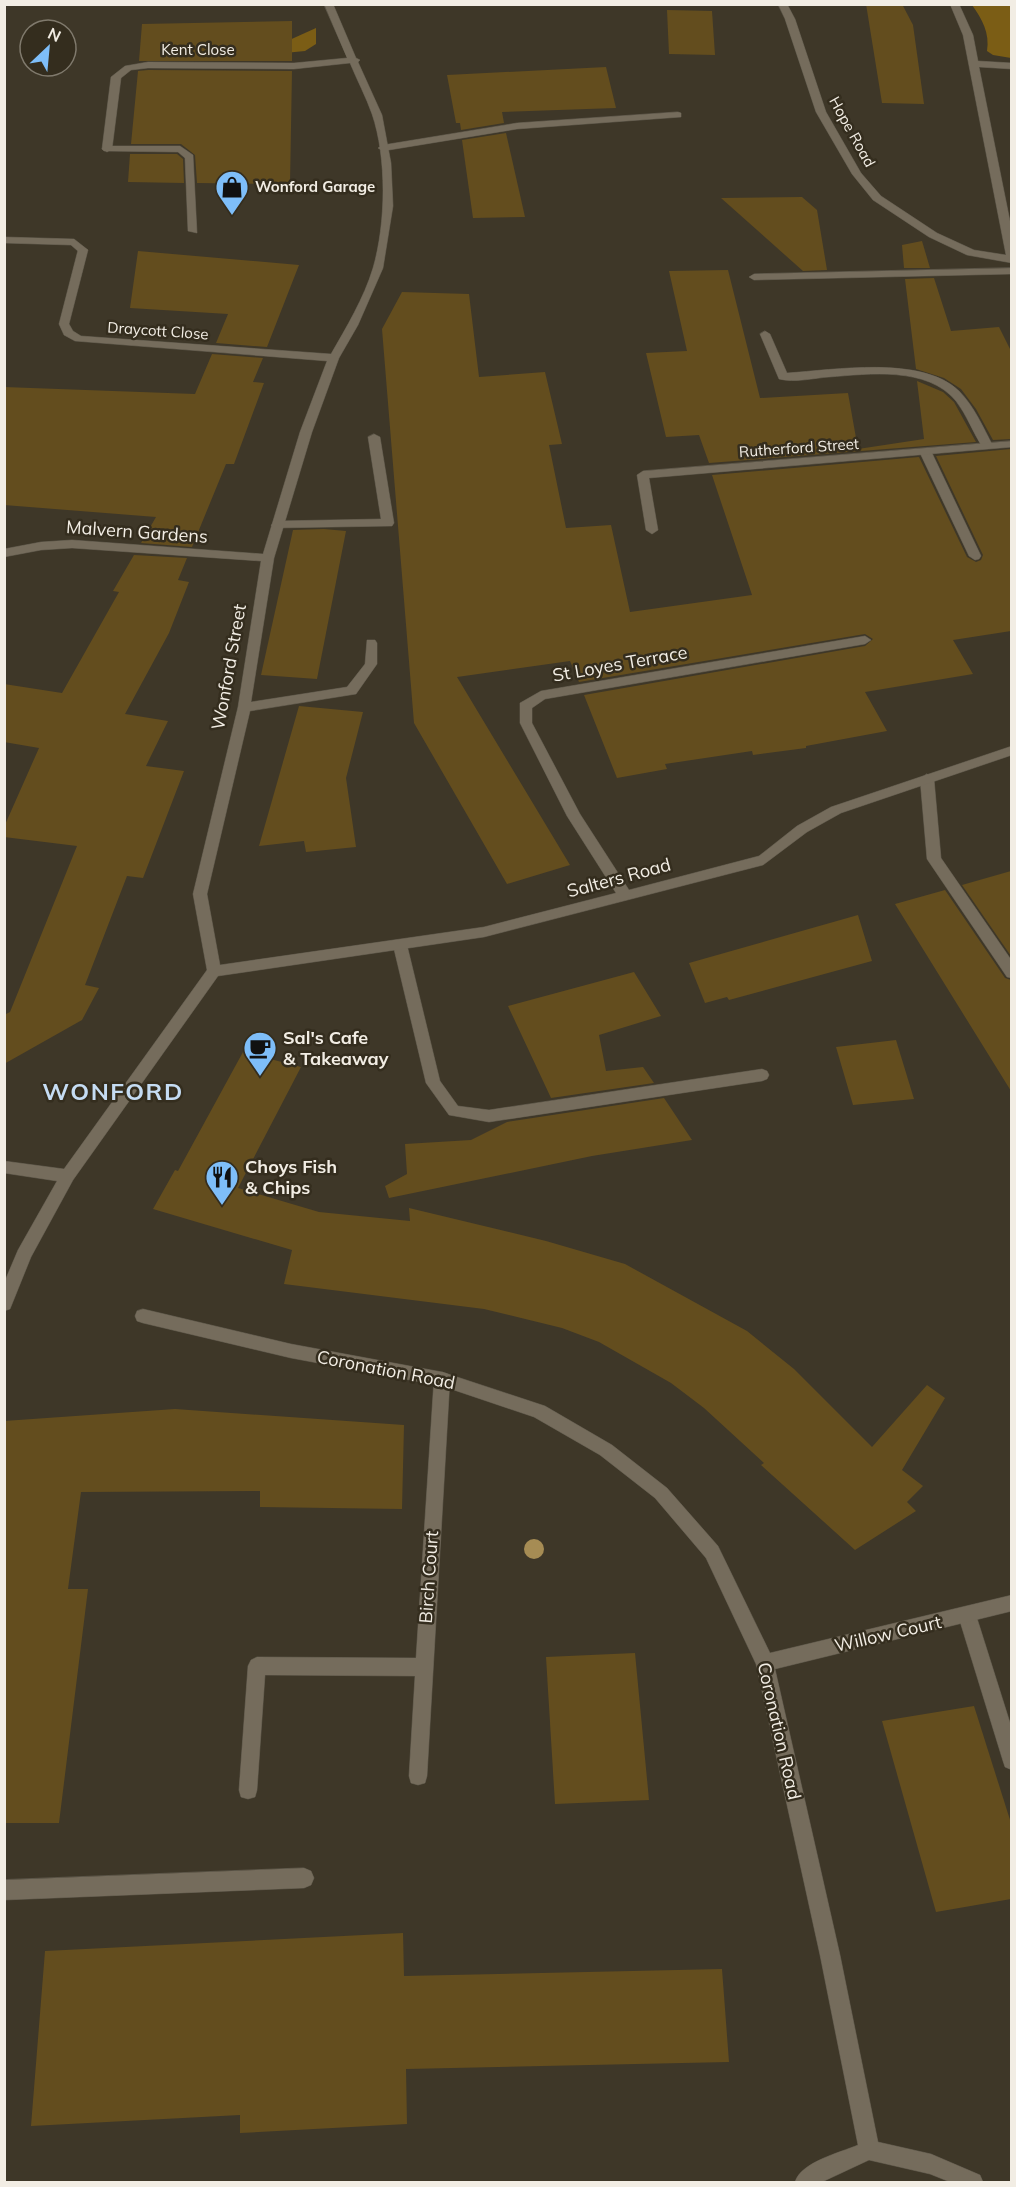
<svg xmlns="http://www.w3.org/2000/svg" width="1016" height="2187" font-family="Mulish,sans-serif">
  <style>
    .green { fill: #7b5d15 }
    .building { fill: #634d1e }
    .lines { fill: none; stroke-linecap: round; stroke-linejoin: round }
    .service-casing { stroke: #5a5447; stroke-width: 1 }
    .pedestrian-casing { stroke: #5a5447; stroke-width: 1 }
    .minor-casing { stroke: #5a5447; stroke-width: 1 }
    .service { fill: #756c5c; fill-rule: evenodd }
    .pedestrian { fill: #756c5c; fill-rule: evenodd }
    .minor { fill: #756c5c; fill-rule: evenodd }
    .tree { fill: #a68c54 }
    .labels { text-anchor: middle; stroke-width: 5; stroke-linejoin: round; paint-order: stroke }
    .far-street-label { font-size: 15px; fill: #f2ede4; stroke: #342d1e }
    .far-poi-label { font-size: 15px; font-weight: bold; fill: #f2ede4; stroke: #342d1e; text-anchor: start }
    .street-label { font-size: 18px; fill: #f2ede4; stroke: #342d1e }
    .poi-label { font-size: 18px; font-weight: bold; fill: #f2ede4; stroke: #342d1e; text-anchor: start }
    .district-label { font-size: 24px; font-weight: bold; letter-spacing: 1.5px; fill: #c5dcf3; stroke: #342d1e }
  </style>
  <rect width="100%" height="100%" fill="#3e3728"/>
  <g class="green">
    <path d="M972,5H1011V58L993,55L987,51C990,33 982,19 972,5Z"/>
    <path d="M316,28V44L305,51L254,56Z"/>
  </g>
  <g class="building">
    <path d="M866,4H902L913,25L924,104L882,103Z"/>
    <path d="M667,10L712,11L715,55L669,54Z"/>
    <path d="M292,21V61H139L142,24Z"/>
    <path d="M606,67L616,108L502,112L504,123L461,130L460,123H456L447,75Z"/>
    <path d="M148,70L292,71L290,184L197,183L195,155L181,144H131L138,71Z"/>
    <path d="M506,133L525,217L473,218L462,140Z"/>
    <path d="M130,154H177L183,159L184,183L128,182Z"/>
    <path d="M802,197L817,210L827,270L803,271L721,198Z"/>
    <path d="M922,241L930,268H904L902,245Z"/>
    <path d="M138,251L299,265L267,347L216,343L228,314L130,308Z"/>
    <path d="M728,270L760,398L848,393L858,449L924,439L917,381L943,392L954,402L976,442L709,463L699,435L666,437L646,353L687,351L669,271Z"/>
    <path d="M934,278L951,331L999,327L1011,351V439L993,440L976,409L961,389L944,378L916,369L905,279Z"/>
    <path d="M402,292L469,294L479,377L545,372L562,444L549,445L566,528L611,525L630,612L752,595L712,475L919,457L967,557L976,562L981,560L983,555L936,456L1011,449V631L953,640L973,674L865,692L887,731L806,746V748L753,755L752,751L665,764L667,769L617,778L584,695L865,646L873,639L865,634L579,682L570,661L457,677L570,865L507,884L414,723L382,329Z"/>
    <path d="M212,354L263,358L253,382L264,383L234,464H226L192,547L141,543L156,517L4,505V387L195,394Z"/>
    <path d="M324,529L346,531L317,679L261,675L293,530Z"/>
    <path d="M134,555L187,558L178,580L189,582L169,633L125,714L168,721L146,766L184,771L143,878L127,876L85,985L99,988L82,1020L4,1064V1015L10,1012L77,846L4,837V827L39,748L4,742V684L62,693L119,592L113,591Z"/>
    <path d="M299,706L363,712L346,778L356,847L306,852L304,841L259,846Z"/>
    <path d="M1011,871V956L962,885Z"/>
    <path d="M945,890L1005,978L1011,980V1091L895,904Z"/>
    <path d="M858,915L872,961L729,1000L727,997L705,1003L689,963Z"/>
    <path d="M634,972L661,1016L599,1035L606,1071L643,1067L654,1083L551,1098L508,1006Z"/>
    <path d="M896,1040L914,1099L853,1105L836,1047Z"/>
    <path d="M243,1052L301,1067L238,1188L319,1212L410,1221L409,1208L546,1241L625,1264L747,1331L794,1369L872,1447L927,1385L945,1398L902,1470L923,1486L907,1502L916,1511L855,1550L761,1465L764,1463L704,1408L671,1383L599,1342L562,1328L484,1309L284,1284L292,1250L153,1209L175,1170L178,1171Z"/>
    <path d="M664,1098L692,1140L592,1156L389,1198L385,1186L407,1174L405,1144L471,1140L507,1122Z"/>
    <path d="M175,1409L404,1425L402,1509L260,1507V1491L81,1492L68,1589H88L59,1823H4V1421Z"/>
    <path d="M635,1653L649,1800L555,1804L546,1657Z"/>
    <path d="M974,1706L1011,1823V1899L936,1912L882,1721Z"/>
    <path d="M403,1933L404,1976L722,1969L729,2062L406,2069L407,2124L240,2133V2115L31,2126L45,1951Z"/>
  </g>
  <g class="lines">
    <defs>
      <g id="service">
        <path d="M678,112L681,113V117L517,129L383,151L378,148L383,145L517,123Z"/>
        <path d="M107,146H180L193,155L197,233L188,231L185,158L178,152L104,151L102,149Z"/>
        <path d="M4,237L74,239L88,250L79,252L71,245L4,243Z"/>
        <path d="M1012,268V274L754,280L749,277L754,274Z"/>
        <path d="M765,331L770,334L787,373C834,370 922,355 959,391C974,406 983,427 993,446L991,448H983C973,433 967,415 956,401C927,366 869,374 829,377C814,378 795,383 779,379L760,334Z"/>
        <path d="M926,450L932,453L981,556L979,559L975,560L969,556L920,453Z"/>
        <path d="M927,774L934,779L941,858L1012,961V978L1007,977L927,859L920,779Z"/>
        <path d="M400,940L407,945L440,1081L458,1106L489,1110L762,1069L767,1071L769,1075L767,1079L762,1081L489,1122L449,1115L426,1083L393,945Z"/>
        <path d="M442,1372L448,1374L450,1379L427,1776L425,1783L418,1785L411,1783L409,1776L415,1676L265,1675L257,1790L255,1797L248,1799L241,1797L239,1790L248,1666L251,1660L257,1657L416,1658L434,1379L436,1374Z"/>
        <path d="M304,1868L311,1871L314,1878L311,1885L304,1888L4,1900V1880Z"/>
      </g>
      <g id="pedestrian">
        <path d="M374,434L380,437L394,523L392,526L273,528L271,525L277,521L381,519L368,437Z"/>
        <path d="M967,1607L973,1609L976,1615L1012,1729V1770L1005,1767L1003,1761L958,1615L961,1609Z"/>
      </g>
      <g id="minor">
        <path d="M324,4H333L356,58L360,60L358,62L382,115L391,163L393,206L383,268L358,325L339,358L312,432L274,558L251,702L347,687L365,664L367,640H375L377,643V664L356,694L250,711L207,894L220,965L484,927L616,893L567,816L520,723V703L541,691L865,636L871,640L865,644L545,699L532,708V723L580,814L629,890L759,856L797,826L831,807L1012,746V755L841,813L807,832L763,865L484,937L218,976L73,1180L31,1257L10,1309L4,1311V1283L18,1250L57,1181L4,1173V1161L64,1169L207,970L193,894L238,707L261,561L72,548L41,550L4,557V549L41,542L72,540L263,554L300,432L327,361L75,341L64,335L59,324L78,250L83,247L88,250L69,324L73,331L81,336L331,354C346,328 364,298 373,268C386,223 387,158 372,114C366,97 357,80 350,63L294,69L148,68L131,70L121,78L112,149L107,152L102,149L111,77L125,66L148,62L294,63L347,58Z"/>
        <path d="M778,4H787L795,19L826,112L861,173L881,196L937,233L974,250L1006,255L963,35L950,4H959L973,35L978,61L1012,63V69L979,67L1012,231V263L967,255L929,237L873,200L852,174L816,112L785,19Z"/>
        <path d="M1012,441V447L649,478L658,530L652,534L646,530L637,475L643,471Z"/>
        <path d="M143,1309L291,1344L442,1372L545,1406L612,1445L667,1488L718,1546L770,1653L1012,1595V1611L775,1669L840,1955L878,2142L931,2154L980,2175L983,2182H950L930,2174L869,2160L822,2182H795C801,2162 839,2153 858,2145L820,1955L756,1664L706,1558L655,1498L600,1455L534,1417L442,1386L291,1358L143,1323L137,1321L135,1316L137,1311Z"/>
      </g>
    </defs>
    <use href="#service" class="service-casing"/>
    <use href="#pedestrian" class="pedestrian-casing"/>
    <use href="#minor" class="minor-casing"/>
    <use href="#service" class="service"/>
    <use href="#pedestrian" class="pedestrian"/>
    <use href="#minor" class="minor"/>
  </g>
  <circle class="tree" cx="534" cy="1549" r="10"/>
  <defs>
    <symbol id="shop-pin" viewBox="-11 -11 22 30"><path d="M0 17L-7.5 6A9.5 9.5 0 1 1 7.5 6Z" fill="#7ebef9" stroke="#342d1e"/><path d="M-5-2.5h2.3a2.7 3.5 0 0 1 5.4 0H5L5.5 6h-11ZM-1.5-2.5h3a1.5 2.3 0 0 0-3 0Z" fill="#111"/></symbol>
    <symbol id="cafe-pin" viewBox="-11 -11 22 30"><path d="M0 17L-7.5 6A9.5 9.5 0 1 1 7.5 6Z" fill="#7ebef9" stroke="#342d1e"/><path d="M-5.5-4.5H6V0H3Q3 3.5 0 3.5H-2.5Q-5.5 3.5-5.5 0ZM3-3.2v2h1.7v-2ZM-6 4.5H4V6H-6Z" fill="#111"/></symbol>
    <symbol id="restaurant-pin" viewBox="-11 -11 22 30"><path d="M0 17L-7.5 6A9.5 9.5 0 1 1 7.5 6Z" fill="#7ebef9" stroke="#342d1e"/><path d="M-5-6h1v4h1v-4h1v4h1v-4h1v5L-1.5 .5V6h-2V.5L-5-1ZM5-6V6H3V1.5H1.5Q1.5-4 5-6Z" fill="#111"/></symbol>
  </defs>
  <g fill-rule="evenodd">
    <use href="#shop-pin" x="213" y="168" width="38" height="52"/>
    <use href="#cafe-pin" x="241" y="1029" width="38" height="52"/>
    <use href="#restaurant-pin" x="203" y="1158" width="38" height="52"/>
  </g>
  <g class="labels">
    <g class="far-street-label">
      <text x="198" y="55">Kent Close</text>
      <text transform="translate(852 132) rotate(61)" y="5">Hope Road</text>
      <text transform="translate(158 331) rotate(4)" y="5">Draycott Close</text>
      <text transform="translate(799 448) rotate(-4)" y="5">Rutherford Street</text>
    </g>
    <g class="far-poi-label">
      <text x="255" y="192">Wonford Garage</text>
    </g>
    <g class="street-label">
      <text transform="translate(137 532) rotate(4)" y="6">Malvern Gardens</text>
      <text transform="translate(620 664) rotate(-10)" y="6">St Loyes Terrace</text>
      <text transform="translate(229 667) rotate(-80)" y="6">Wonford Street</text>
      <text transform="translate(619 878) rotate(-15)" y="6">Salters Road</text>
      <text transform="translate(386 1370) rotate(11)" y="6">Coronation Road</text>
      <text transform="translate(429 1577) rotate(-86)" y="6">Birch Court</text>
      <text transform="translate(888 1634) rotate(-13)" y="6">Willow Court</text>
      <text transform="translate(779 1731) rotate(77)" y="6">Coronation Road</text>
    </g>
    <g class="poi-label">
      <text x="283" y="1044">Sal's Cafe<tspan x="283" dy="21">&amp; Takeaway</tspan></text>
      <text x="245" y="1173">Choys Fish<tspan x="245" dy="21">&amp; Chips</tspan></text>
    </g>
    <g class="district-label">
      <text x="113" y="1100">WONFORD</text>
    </g>
  </g>
  <rect width="1016" height="2187" fill="none" stroke="#f2ede4" stroke-width="12"/>
  <g transform="translate(48 48) rotate(26)"><circle r="28" fill="#342d1e" stroke="#807a6d" stroke-width="1.5"/>
  <path d="M0-4.5L10 22L0 15L-10 22Z" fill="#7ebef9"/>
  <text y="-9" font-size="16" font-weight="bold" text-anchor="middle" fill="#f2ede4">N</text>
  </g>
</svg>
